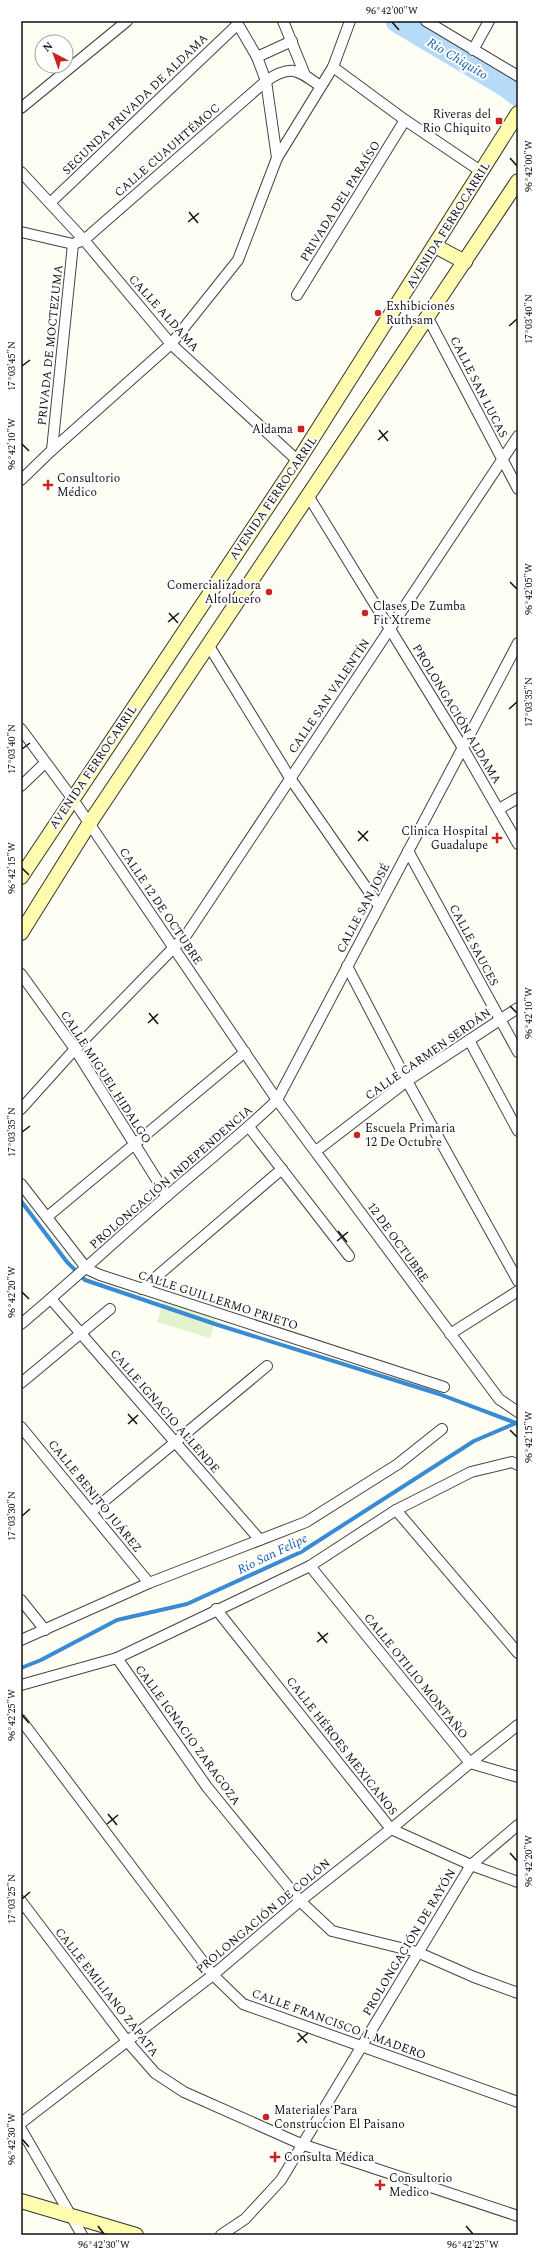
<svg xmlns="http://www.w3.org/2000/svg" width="539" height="2256" font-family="Spectral,serif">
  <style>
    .pitch { fill: #e3f3cd }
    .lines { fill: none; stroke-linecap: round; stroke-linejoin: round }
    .stream { stroke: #398bd4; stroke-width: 4 }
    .river { stroke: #b6dbf9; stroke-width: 23 }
    .street-casing { stroke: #444; stroke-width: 12 }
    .secondary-casing { stroke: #333; stroke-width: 16 }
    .street { stroke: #fff; stroke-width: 10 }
    .secondary { stroke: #fffcaf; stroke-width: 14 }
    .ticks { fill: none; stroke: #111; stroke-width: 1.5 }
    .poi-dot { fill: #c92420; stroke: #fff; stroke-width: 1.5 }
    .labels { text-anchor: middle; stroke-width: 4; stroke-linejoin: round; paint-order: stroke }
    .street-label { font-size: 12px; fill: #111; stroke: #fff }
    .poi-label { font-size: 12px; fill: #111; stroke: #fff; text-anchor: start }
    .water-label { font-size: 13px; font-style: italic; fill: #125dab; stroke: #fff }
    .neatline { fill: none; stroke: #111; stroke-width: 1.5 }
    .ticks-label { font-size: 10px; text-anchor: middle; fill: #111 }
  </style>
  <rect width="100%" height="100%" fill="#fffef4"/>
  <path class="pitch" d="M164,1299L217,1315L210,1338L157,1322Z"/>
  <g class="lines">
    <g class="stream">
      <path d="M21,1201L67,1262L85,1280L218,1325L439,1394L516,1423"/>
      <path d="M21,1668L41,1660L117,1620L187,1604L301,1552L474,1441L516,1423L518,1424"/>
    </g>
    <path class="river" d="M397,21L505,85L518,95"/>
    <defs>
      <g id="street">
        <path d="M283,21L305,75"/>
        <path d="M426,21L518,76"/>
        <path d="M473,50L489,21"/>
        <path d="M257,57L292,41"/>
        <path d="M333,67L405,120L482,172"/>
        <path d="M21,108L127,21"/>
        <path d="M277,158L333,67L350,21"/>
        <path d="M21,172L84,240L171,344L298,461"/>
        <path d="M50,203L238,24"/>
        <path d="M21,232L73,244L84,240L266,81C291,64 298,70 320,86"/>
        <path d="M297,295L405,120"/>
        <path d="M428,318L518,489"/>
        <path d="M52,450L73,244"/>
        <path d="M21,480L52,450L171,344L238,260L277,158L266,81L257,57L236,21"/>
        <path d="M309,497L463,748L518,844"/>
        <path d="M209,646L290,778L379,906"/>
        <path d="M21,729L72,798L277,1100L499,1399L518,1412"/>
        <path d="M21,786L45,763"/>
        <path d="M499,809L518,798"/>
        <path d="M408,851L518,1052"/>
        <path d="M347,966L407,1081L518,1281"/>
        <path d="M21,974L75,1049L167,1196"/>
        <path d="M469,1040L518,1131"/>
        <path d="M21,1109L75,1049L187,934L518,436"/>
        <path d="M249,1127L349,1256"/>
        <path d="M316,1151L407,1081L518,1008"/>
        <path d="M21,1184L87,1269L100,1275L444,1387"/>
        <path d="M47,1217L245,1052"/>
        <path d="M142,1289L282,1169"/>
        <path d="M51,1299L260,1540"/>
        <path d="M21,1324C71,1282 118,1238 167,1196C204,1164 242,1134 277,1100L518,643"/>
        <path d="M450,1334L518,1291"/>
        <path d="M21,1383L110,1309"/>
        <path d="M21,1427L149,1583"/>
        <path d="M396,1510L518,1653"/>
        <path d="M91,1512L267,1366"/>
        <path d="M310,1566L470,1763L518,1777"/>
        <path d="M21,1600L45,1630"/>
        <path d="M216,1609L391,1829L471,1865L518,1882"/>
        <path d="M21,1640L149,1583L306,1522L398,1464L442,1429"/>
        <path d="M117,1658L207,1787L300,1901L332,1931L417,1952L474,1977L518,1993"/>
        <path d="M21,1685L117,1658L310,1566L396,1510L471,1472L512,1462L518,1465"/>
        <path d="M21,1720L213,1975L243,2004L518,2102"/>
        <path d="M21,1901L127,2041L155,2073L184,2092L301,2144L518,2216"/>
        <path d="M21,2123L213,1975L300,1901L391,1829L470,1763L518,1725"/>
        <path d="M21,2129L82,2235"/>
        <path d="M221,2235L245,2219L281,2180L471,1865L518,1825"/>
      </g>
      <g id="secondary">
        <path d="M435,246L465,262"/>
        <path d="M21,877L298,461L518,113"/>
        <path d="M21,933L89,824L518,181"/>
        <path d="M21,2201L136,2235"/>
      </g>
    </defs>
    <use href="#street" class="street-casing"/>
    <use href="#secondary" class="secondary-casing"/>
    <use href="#street" class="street"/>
    <use href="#secondary" class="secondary"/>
  </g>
  <path class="ticks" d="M392,22L399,30M510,158L517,166M189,212L198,223M188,222L199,213M509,326L517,319M22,366L30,360M379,430L388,441M378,440L388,431M22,444L29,451M510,582L517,589M169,613L178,623M168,622L179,613M509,709L517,702M22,749L30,743M358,831L368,841M358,841L368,831M22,868L29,875M510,1006L517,1013M149,1013L158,1024M148,1023L158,1014M22,1132L30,1126M338,1231L347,1242M337,1241L348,1232M22,1292L29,1299M128,1414L137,1424M128,1424L138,1415M510,1430L517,1437M22,1516L30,1509M318,1632L327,1643M317,1642L328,1633M22,1715L29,1723M108,1814L117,1825M107,1824L118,1815M510,1853L517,1861M22,1899L30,1892M298,2033L307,2043M297,2042L308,2033M22,2139L29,2147M98,2226L104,2234M466,2226L473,2234"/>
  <g class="poi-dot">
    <rect x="495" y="117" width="8" height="8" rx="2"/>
    <circle cx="378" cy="313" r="4"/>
    <rect x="297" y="425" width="8" height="8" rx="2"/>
    <path d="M46 479h4v4h4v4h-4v4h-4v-4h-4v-4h4z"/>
    <circle cx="269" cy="592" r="4"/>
    <circle cx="365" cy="613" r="4"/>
    <path d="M495 832h4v4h4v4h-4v4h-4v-4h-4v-4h4z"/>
    <circle cx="357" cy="1135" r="4"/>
    <circle cx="266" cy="2117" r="4"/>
    <path d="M273 2151h4v4h4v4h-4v4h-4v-4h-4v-4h4z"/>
    <path d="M378 2179h4v4h4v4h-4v4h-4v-4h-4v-4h4z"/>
  </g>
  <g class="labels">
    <g class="street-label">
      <text transform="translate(135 104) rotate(-44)" y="4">SEGUNDA PRIVADA DE ALDAMA</text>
      <text transform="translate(167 150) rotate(-41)" y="4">CALLE CUAUHTÉMOC</text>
      <text transform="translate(340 201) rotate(-58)" y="4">PRIVADA DEL PARAÍSO</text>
      <text transform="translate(448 225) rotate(-58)" y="4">AVENIDA FERROCARRIL</text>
      <text transform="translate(164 313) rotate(48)" y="4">CALLE ALDAMA</text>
      <text transform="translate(50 345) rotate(-84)" y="4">PRIVADA DE MOCTEZUMA</text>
      <text transform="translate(479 387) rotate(63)" y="4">CALLE SAN LUCAS</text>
      <text transform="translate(273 498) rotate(-56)" y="4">AVENIDA FERROCARRIL</text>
      <text transform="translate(329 696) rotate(-56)" y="4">CALLE SAN VALENTÍN</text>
      <text transform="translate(457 714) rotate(59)" y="4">PROLONGACIÓN ALDAMA</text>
      <text transform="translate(93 767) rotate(-56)" y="4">AVENIDA FERROCARRIL</text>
      <text transform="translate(161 906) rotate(56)" y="4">CALLE 12 DE OCTUBRE</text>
      <text transform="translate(363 908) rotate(-62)" y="4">CALLE SAN JOSÉ</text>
      <text transform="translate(474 945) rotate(62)" y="4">CALLE SAUCES</text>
      <text transform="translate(428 1054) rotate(-35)" y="4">CALLE CARMEN SERDÁN</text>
      <text transform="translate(106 1077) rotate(57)" y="4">CALLE MIGUEL HIDALGO</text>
      <text transform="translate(171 1177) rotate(-41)" y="4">PROLONGACIÓN INDEPENDENCIA</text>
      <text transform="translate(398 1242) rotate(54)" y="4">12 DE OCTUBRE</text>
      <text transform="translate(218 1300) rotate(18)" y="4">CALLE GUILLERMO PRIETO</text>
      <text transform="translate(165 1411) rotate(49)" y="4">CALLE IGNACIO ALLENDE</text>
      <text transform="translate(95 1496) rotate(51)" y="4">CALLE BENITO JUÁREZ</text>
      <text transform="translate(416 1676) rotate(51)" y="4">CALLE OTILIO MONTAÑO</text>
      <text transform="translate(188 1735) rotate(54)" y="4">CALLE IGNACIO ZARAGOZA</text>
      <text transform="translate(342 1746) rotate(52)" y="4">CALLE HÉROES MEXICANOS</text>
      <text transform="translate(263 1916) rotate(-40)" y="4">PROLONGACIÓN DE COLÓN</text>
      <text transform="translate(409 1942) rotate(-59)" y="4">PROLONGACIÓN DE RAYÓN</text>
      <text transform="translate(107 1992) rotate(52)" y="4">CALLE EMILIANO ZAPATA</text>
      <text transform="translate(339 2024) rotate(20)" y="4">CALLE FRANCISCO I. MADERO</text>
    </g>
    <g class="poi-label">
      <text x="491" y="118" text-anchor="end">Riveras del<tspan x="491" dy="14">Rio Chiquito</tspan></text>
      <text x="386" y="310">Exhibiciones<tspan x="386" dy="14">Ruthsam</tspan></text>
      <text x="293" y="433" text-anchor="end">Aldama</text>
      <text x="57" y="482">Consultorio<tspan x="57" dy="14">Médico</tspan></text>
      <text x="261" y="589" text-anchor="end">Comercializadora<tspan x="261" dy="14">Altolucero</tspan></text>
      <text x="373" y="610">Clases De Zumba<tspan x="373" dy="14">Fit Xtreme</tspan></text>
      <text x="488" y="835" text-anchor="end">Clinica Hospital<tspan x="488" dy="14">Guadalupe</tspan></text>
      <text x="365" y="1132">Escuela Primaria<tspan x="365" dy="14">12 De Octubre</tspan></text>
      <text x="274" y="2114">Materiales Para<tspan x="274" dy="14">Construccion El Paisano</tspan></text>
      <text x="284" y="2161">Consulta Médica</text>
      <text x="389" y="2182">Consultorio<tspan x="389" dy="14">Medico</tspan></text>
    </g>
    <g class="water-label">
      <text transform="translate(458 58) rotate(31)" y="5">Rio Chiquito</text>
      <text transform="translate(272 1553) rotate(-26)" y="5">Río San Felipe</text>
    </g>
  </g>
  <rect width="539" height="2256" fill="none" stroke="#ffffff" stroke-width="44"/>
  <g transform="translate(54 54) rotate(319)"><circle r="19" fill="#ffffff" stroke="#a0a0a0"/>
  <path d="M0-3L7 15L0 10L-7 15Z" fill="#c92420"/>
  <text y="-6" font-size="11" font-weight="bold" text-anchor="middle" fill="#111111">N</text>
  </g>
  <rect x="22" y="22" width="495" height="2212" class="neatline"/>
  <g class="ticks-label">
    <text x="392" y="14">96°42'00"W</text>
    <text transform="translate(528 166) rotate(-90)" y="4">96°42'00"W</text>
    <text transform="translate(528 319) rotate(-90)" y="4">17°03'40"N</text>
    <text transform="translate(11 366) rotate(-90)" y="4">17°03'45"N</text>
    <text transform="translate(11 444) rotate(-90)" y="4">96°42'10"W</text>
    <text transform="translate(528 589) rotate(-90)" y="4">96°42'05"W</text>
    <text transform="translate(528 702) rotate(-90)" y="4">17°03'35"N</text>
    <text transform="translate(11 749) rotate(-90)" y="4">17°03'40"N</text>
    <text transform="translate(11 868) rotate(-90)" y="4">96°42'15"W</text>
    <text transform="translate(528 1013) rotate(-90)" y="4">96°42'10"W</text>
    <text transform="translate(11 1132) rotate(-90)" y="4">17°03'35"N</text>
    <text transform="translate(11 1292) rotate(-90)" y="4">96°42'20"W</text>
    <text transform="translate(528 1437) rotate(-90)" y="4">96°42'15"W</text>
    <text transform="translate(11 1516) rotate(-90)" y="4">17°03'30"N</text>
    <text transform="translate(11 1715) rotate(-90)" y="4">96°42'25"W</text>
    <text transform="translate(528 1861) rotate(-90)" y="4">96°42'20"W</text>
    <text transform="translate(11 1899) rotate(-90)" y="4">17°03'25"N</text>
    <text transform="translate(11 2139) rotate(-90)" y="4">96°42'30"W</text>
    <text x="104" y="2248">96°42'30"W</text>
    <text x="473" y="2248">96°42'25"W</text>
  </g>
</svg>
